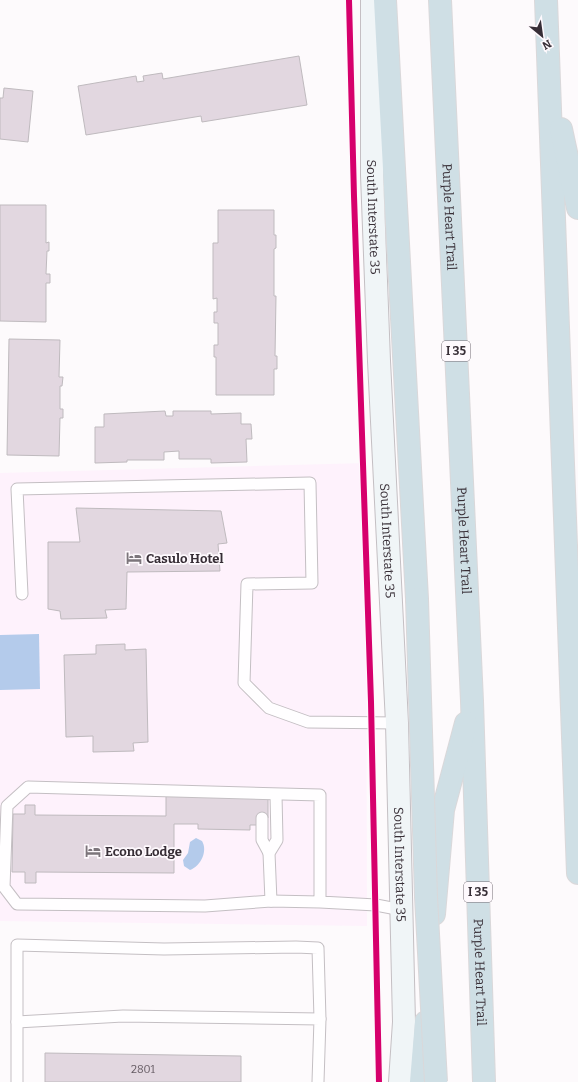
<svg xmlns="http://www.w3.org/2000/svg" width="578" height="1082" font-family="Bitter,serif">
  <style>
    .built { fill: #fef2fc }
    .water { fill: #b4cbeb }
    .building { fill: #e2d7e0; stroke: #bfbabe }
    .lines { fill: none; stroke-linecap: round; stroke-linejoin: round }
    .lane-casing { stroke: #c4bfc3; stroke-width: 13 }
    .secondary-casing { stroke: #c4bfc3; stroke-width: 24 }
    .highway-casing { stroke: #dad8da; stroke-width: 24 }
    .lane { stroke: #fffeff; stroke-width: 11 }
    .secondary { stroke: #f0f5f7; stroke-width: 22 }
    .highway { stroke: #cfdfe5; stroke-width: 22 }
    .highway-bridge-casing { stroke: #dad8da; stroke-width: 24; stroke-linecap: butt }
    .highway-bridge { stroke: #cfdfe5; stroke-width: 22 }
    .cycleway-casing { stroke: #fef9fd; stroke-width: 8 }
    .cycleway { stroke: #d6006c; stroke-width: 6 }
    .labels { text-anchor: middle; stroke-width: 3.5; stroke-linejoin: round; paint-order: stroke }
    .number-label { font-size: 11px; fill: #625860 }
    .shield { fill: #fef9fd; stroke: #736b72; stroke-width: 1 }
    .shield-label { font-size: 12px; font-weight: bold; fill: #372e36 }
    .street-label { font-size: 13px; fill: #372e36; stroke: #fef9fd }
    .poi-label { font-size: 13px; font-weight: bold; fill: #372e36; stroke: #fef9fd; text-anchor: start }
  </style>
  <rect width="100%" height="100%" fill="#fdfafc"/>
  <path class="built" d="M366,463L367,926L0,921V473Z"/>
  <g class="water">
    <path d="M39,634L40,689L0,690V635Z"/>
    <path d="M196,838L202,841C208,851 201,866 190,870L184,866L183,860L188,853L190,842Z"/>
  </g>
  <g class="building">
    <path d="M299,56L307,105L202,122L201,116L86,135L78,86L136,76L137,82L144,81L143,76L162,73L163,79Z"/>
    <path d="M4,88L33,91L28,142L0,139V98H3Z"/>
    <path d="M0,205H46V243L49,242V251H47L46,274H50V283H46V322L0,321Z"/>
    <path d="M218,210H274V235H276V248L274,249V296H276L275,356H277V369H274V395H216V357H214V345H218V323H214V312H217V298L213,299V243H218Z"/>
    <path d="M9,339L60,340L59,377H63L62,386H60V409H63V418H60L59,456L7,455Z"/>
    <path d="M165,411L166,416H173V411H211V414L241,413V424H251L252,439H246L247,462L211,463V459H179V451L164,452V460H127V462L95,463V427H104V414Z"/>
    <path d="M76,508L221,511L227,543L218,544L220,571L127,572L126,609L105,610L107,618L61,619L60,611L48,609V542H80Z"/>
    <path d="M125,644V650L146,649L148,742L133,743L134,751L93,752V736L66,737L64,655L96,654V645Z"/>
    <path d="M166,795L268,798V818L257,817V825H250V830L198,829V824H174V873L36,872V883H25V872H12L13,814H25V805H35V815L166,816Z"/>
    <path d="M45,1053L241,1056V1082H45Z"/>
  </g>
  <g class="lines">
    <defs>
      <g id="lane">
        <path d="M22,594L17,489L310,483L312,583L247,584L244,683L269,708L308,722L397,723"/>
        <path d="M262,818V840L269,853"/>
        <path d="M271,901L269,853L277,840L276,795"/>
        <path d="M320,902L271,901L205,906L17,904L4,887L7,806L28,787L320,795V902L376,905L402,910"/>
        <path d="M17,1022L123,1016L320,1019L318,1082"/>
        <path d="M17,1082V945L164,949L296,947L318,948L320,1019"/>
      </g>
      <g id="secondary">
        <path id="s1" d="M372,0V175L379,361L397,723L404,1022L400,1082"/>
      </g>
      <g id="highway">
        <path d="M385,0L417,599"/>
        <path id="s2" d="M440,0L472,701L484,1082"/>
        <path d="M546,0L578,873"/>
        <path d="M561,129L578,208"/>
        <path d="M434,914L443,810L466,723"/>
        <path d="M421,1082L426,1022"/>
      </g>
    </defs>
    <use href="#lane" class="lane-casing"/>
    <use href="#secondary" class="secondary-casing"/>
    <use href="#highway" class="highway-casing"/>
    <use href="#lane" class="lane"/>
    <use href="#secondary" class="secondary"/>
    <use href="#highway" class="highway"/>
    <defs>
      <path id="highway-bridge" d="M417,599L426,897L436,1082"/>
    </defs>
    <use href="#highway-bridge" class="highway-bridge-casing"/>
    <use href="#highway-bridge" class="highway-bridge"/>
    <defs>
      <path id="cycleway" d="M349,0L354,196L371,702L379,1082"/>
    </defs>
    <use href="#cycleway" class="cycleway-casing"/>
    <use href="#cycleway" class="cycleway"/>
  </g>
  <defs>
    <symbol id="hotel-bare" viewBox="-9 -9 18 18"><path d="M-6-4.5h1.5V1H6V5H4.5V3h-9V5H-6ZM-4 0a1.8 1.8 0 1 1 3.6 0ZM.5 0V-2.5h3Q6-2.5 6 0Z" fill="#7c757b" stroke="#fef9fd" stroke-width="2.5" paint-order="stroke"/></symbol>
  </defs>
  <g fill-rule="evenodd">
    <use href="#hotel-bare" x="123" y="547" width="22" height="22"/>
    <use href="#hotel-bare" x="82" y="840" width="22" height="22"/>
  </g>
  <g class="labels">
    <g class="number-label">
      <text x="143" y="1073">2801</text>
    </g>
    <g class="shield">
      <rect x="442" y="341" width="28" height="20" rx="3"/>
      <rect x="464" y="882" width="28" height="20" rx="3"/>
    </g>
    <g class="shield-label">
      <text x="456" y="355">I 35</text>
      <text x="478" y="896">I 35</text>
    </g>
    <g class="street-label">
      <text dy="5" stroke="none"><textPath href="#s1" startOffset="217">South Interstate 35</textPath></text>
      <text dy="5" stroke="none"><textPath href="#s2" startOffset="217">Purple Heart Trail</textPath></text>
      <text dy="5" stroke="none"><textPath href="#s1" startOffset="541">South Interstate 35</textPath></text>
      <text dy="5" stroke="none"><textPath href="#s2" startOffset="541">Purple Heart Trail</textPath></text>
      <text dy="5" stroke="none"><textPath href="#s1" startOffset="865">South Interstate 35</textPath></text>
      <text dy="5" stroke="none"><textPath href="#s2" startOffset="973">Purple Heart Trail</textPath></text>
    </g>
    <g class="poi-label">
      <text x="146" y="563">Casulo Hotel</text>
      <text x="105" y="856">Econo Lodge</text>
    </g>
  </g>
  <g transform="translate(542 36) rotate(151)" stroke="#fef9fd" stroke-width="3" paint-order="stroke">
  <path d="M0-3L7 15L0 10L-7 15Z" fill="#372e36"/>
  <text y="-6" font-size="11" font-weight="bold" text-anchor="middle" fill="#372e36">N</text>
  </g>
</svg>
